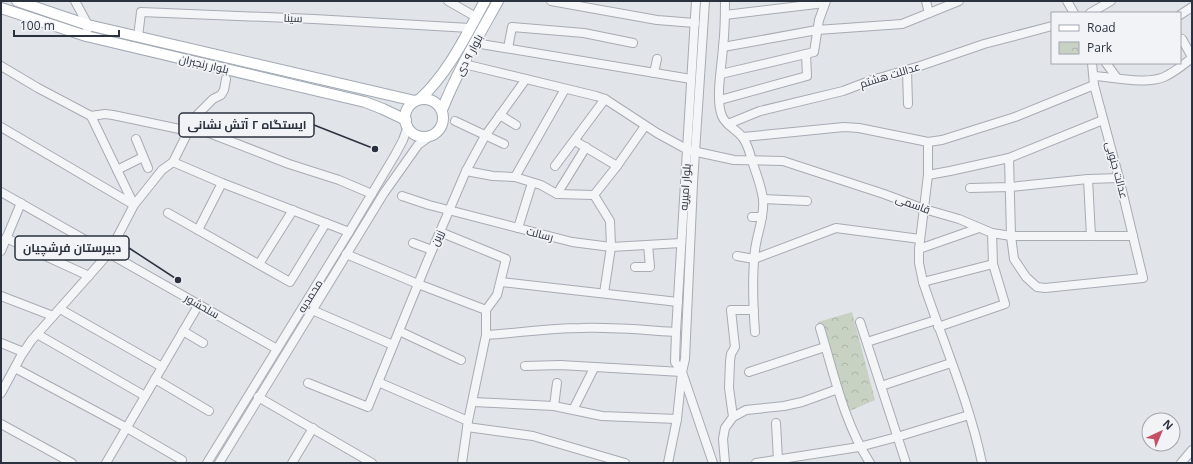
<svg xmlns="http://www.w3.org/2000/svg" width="1193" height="464" font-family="'Open Sans',Cairo,sans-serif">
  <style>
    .park { fill: url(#park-crowns) }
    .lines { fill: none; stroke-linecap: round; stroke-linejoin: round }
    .minor-casing { stroke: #a7abb3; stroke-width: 10 }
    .major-casing { stroke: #a1a9b4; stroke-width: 12 }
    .minor { stroke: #f4f5f7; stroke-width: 8 }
    .major { stroke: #fff; stroke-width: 10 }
    .labels { text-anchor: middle; stroke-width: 3.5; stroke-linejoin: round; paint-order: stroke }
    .street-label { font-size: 11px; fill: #2b323f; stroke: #f1f3f6 }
    .leader { fill: none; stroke: #2b323f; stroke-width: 1.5 }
    .callout-dot { fill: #2b323f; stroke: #f1f3f6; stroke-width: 1.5 }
    .callout { fill: #f1f3f6; stroke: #2b323f; stroke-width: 1.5 }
    .callout-label { font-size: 12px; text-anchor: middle; font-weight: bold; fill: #2b323f }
  </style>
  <defs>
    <pattern id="park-crowns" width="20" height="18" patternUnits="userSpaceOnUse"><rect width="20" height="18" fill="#c7d2c3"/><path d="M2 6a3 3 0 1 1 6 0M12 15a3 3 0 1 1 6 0" fill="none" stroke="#abb5a9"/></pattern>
  </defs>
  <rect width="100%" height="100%" fill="#e1e4e9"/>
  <path class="park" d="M852,312L875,400L845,413L818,322Z"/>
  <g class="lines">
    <defs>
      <g id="minor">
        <path d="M75,1L88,25L86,36"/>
        <path d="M448,1L476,17"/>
        <path d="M551,1L657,20L695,23"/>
        <path d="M696,1L676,332L675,362L682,372L713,463"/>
        <path d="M725,1C725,16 725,31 723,47C722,65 715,99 722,116C726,126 738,130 743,138C748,145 750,153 752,161C756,173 761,185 763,199C765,216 757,233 755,250C752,276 753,305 755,332"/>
        <path d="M926,1L929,13"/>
        <path d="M1067,1L1074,13"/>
        <path d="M1090,13L1111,1"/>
        <path d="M725,15L825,3"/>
        <path d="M1180,15L1192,7"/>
        <path d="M138,37L141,12L314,19L470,28"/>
        <path d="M1182,39L1192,57"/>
        <path d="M475,43L691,79"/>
        <path d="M723,47L817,30L902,24L959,1"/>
        <path d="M508,48L512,27L584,33L633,43"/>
        <path d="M1106,63L1117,78"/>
        <path d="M464,64L596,96L605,99L657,133L688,150L734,160L783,161L884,194L924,209L959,219L992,233L1011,236H1133"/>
        <path d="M1,66L38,88L91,116"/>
        <path d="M907,71L908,104"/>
        <path d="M654,73L657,59"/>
        <path d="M721,74L814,52L819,20L826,1"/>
        <path d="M1094,76C1114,77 1145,85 1164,77C1175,72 1183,65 1192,58"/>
        <path d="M720,100L807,76L806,54"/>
        <path d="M500,115L516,125"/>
        <path d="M91,116L105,114L113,115L189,131"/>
        <path d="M455,121L504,144"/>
        <path d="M728,124L760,111L843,91L872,80L920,66L984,44L1052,26"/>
        <path d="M191,126L289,164L339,180L372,194"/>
        <path d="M1,127L134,205L162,170L173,162L196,116L213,99L221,95L224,90L226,79"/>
        <path d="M743,137L844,127L859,128L928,142L942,140L1015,117L1094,85"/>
        <path d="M136,139L148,168"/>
        <path d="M575,141L617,166"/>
        <path d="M928,142V175L919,249V263L923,282C943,342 969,401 982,463"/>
        <path d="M1009,158L1011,236L1014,259L1026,277L1037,287L1045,288L1143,278L1119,178L1094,85L1092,63"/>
        <path d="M173,162L222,183L349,232"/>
        <path d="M555,166L605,99"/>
        <path d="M117,170L143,157"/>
        <path d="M466,171L493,176L515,177L541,185L557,194L594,195"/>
        <path d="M928,175L950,171L1009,158L1103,120"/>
        <path d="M515,177L565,89"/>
        <path d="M1088,179L1091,236"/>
        <path d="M970,188L1010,187L1088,179L1119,178"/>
        <path d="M1,192L277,349"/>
        <path d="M557,194L586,147"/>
        <path d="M594,195L610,221L611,247L604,293"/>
        <path d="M594,195L617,166L645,126"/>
        <path d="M402,196L429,205L572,242L611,247L681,243"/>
        <path d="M763,199L807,201"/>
        <path d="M168,213L290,282L326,223"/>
        <path d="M752,217H762"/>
        <path d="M518,228L532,183"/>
        <path d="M198,230L222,183"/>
        <path d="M440,232L506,259L497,295L486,310V335L468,421L462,463"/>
        <path d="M6,238L89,276"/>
        <path d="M413,243L432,250"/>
        <path d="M919,249L979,228"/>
        <path d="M1,251L21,203"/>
        <path d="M346,254L418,284L486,310"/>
        <path d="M737,256L754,259L836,228L920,239"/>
        <path d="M259,264L293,210"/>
        <path d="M635,267H650L648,245"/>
        <path d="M501,282L678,302"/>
        <path d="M923,282L993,264"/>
        <path d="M1,296L53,316"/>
        <path d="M60,309L162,367"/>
        <path d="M312,310L393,345"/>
        <path d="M860,322L906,463"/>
        <path d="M938,327L1005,304L993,264L992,233"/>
        <path d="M820,328C834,374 844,423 870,463"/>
        <path d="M183,331L203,343"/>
        <path d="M399,331L461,360"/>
        <path d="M37,334L145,396"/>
        <path d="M486,335C518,333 549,328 581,328C613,327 644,330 676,332"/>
        <path d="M867,342L936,320"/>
        <path d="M1,343L23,352"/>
        <path d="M525,366L560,365L682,372"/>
        <path d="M15,368L127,428L182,460"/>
        <path d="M749,372L825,347"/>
        <path d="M155,379L209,411"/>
        <path d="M378,382L468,421"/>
        <path d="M308,383L368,407L427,262L466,171L485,136L526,79"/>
        <path d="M881,386L951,363"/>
        <path d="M1,393L21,356L31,341L109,253L134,205L91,116"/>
        <path d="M258,397L372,463"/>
        <path d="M473,402L554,406L602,416L677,419"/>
        <path d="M554,406L557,383"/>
        <path d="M573,410L594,368"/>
        <path d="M733,417L746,410L784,406L802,402L838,389"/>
        <path d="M776,423L778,460"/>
        <path d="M1,424L72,463"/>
        <path d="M467,427L533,436L625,463"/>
        <path d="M106,463L199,304"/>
        <path d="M207,463L349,232L395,155L403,140L408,126"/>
        <path d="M219,463L384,193L418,145L430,136"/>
        <path d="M292,463L313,428"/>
        <path d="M668,463L677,419L682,372L685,359L693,183L705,1"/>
        <path d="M725,463L723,439L725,428L733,417L729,388L730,361L731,354L735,347L731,310H754"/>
        <path d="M756,463L859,447L897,437L969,415"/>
        <path d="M1181,463L1192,450"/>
      </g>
      <g id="major">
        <path d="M17,1L88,25L415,101"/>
        <path d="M1,8L86,36L365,102L383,109L406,120"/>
        <path d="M420,99C449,72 466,35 485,1"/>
        <circle cx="424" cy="118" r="19"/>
        <path d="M442,110C457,72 478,37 498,1"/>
      </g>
    </defs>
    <use href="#minor" class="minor-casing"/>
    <use href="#major" class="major-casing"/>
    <use href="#minor" class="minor"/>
    <use href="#major" class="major"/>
  </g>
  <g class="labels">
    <g class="street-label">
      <text transform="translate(293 18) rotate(2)" y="4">سینا</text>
      <text transform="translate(469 55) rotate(-62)" y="4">بلوار ۹ دی</text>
      <text transform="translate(204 64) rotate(13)" y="4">بلوار رنجبران</text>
      <text transform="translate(890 75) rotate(-17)" y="4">عداللت هشتم</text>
      <text transform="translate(1117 170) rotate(75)" y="4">عدالت جنوبی</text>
      <text transform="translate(685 187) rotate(-86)" y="4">بلوار امیریه</text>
      <text transform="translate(913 204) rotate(20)" y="4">قاسمی</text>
      <text transform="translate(540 234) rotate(14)" y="4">رسالت</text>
      <text transform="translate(437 238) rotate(-67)" y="4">زرین</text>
      <text transform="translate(310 296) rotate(-58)" y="4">محمدیه</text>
      <text transform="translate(202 306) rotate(30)" y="4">سلحشور</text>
    </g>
  </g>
  <path class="leader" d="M375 149L314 125M178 280L129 248"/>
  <g class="callout-dot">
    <circle cx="375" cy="149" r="4"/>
    <circle cx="178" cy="280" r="4"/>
  </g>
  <g class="callout">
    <rect x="179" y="113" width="135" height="24" rx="4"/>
    <rect x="15" y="236" width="114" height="24" rx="4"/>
  </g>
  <g class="callout-label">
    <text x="247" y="129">ایستگاه ۲ آتش نشانی</text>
    <text x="72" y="252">دبیرستان فرشچیان</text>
  </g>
  <rect width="1193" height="464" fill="none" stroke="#2b323f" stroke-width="4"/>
  <rect x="1051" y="12" width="130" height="52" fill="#f1f3f6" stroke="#a2a6ad"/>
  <rect x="1059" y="25" width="20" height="6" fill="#ffffff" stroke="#a2a6ad"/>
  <text x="1087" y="32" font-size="12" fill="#2b323f">Road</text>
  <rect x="1059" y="42" width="20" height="12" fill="url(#park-crowns)" stroke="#a2a6ad"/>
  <text x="1087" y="52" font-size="12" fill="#2b323f">Park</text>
  <g transform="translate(1161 432) rotate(44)"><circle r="19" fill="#f1f3f6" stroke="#a2a6ad"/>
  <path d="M0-3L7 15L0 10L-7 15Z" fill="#c54f63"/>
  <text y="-6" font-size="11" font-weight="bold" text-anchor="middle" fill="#2b323f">N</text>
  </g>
  <path d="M14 30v6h105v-6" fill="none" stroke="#2b323f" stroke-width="2"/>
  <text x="20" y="30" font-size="12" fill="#2b323f" stroke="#f1f3f6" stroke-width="3" paint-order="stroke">100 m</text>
</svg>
